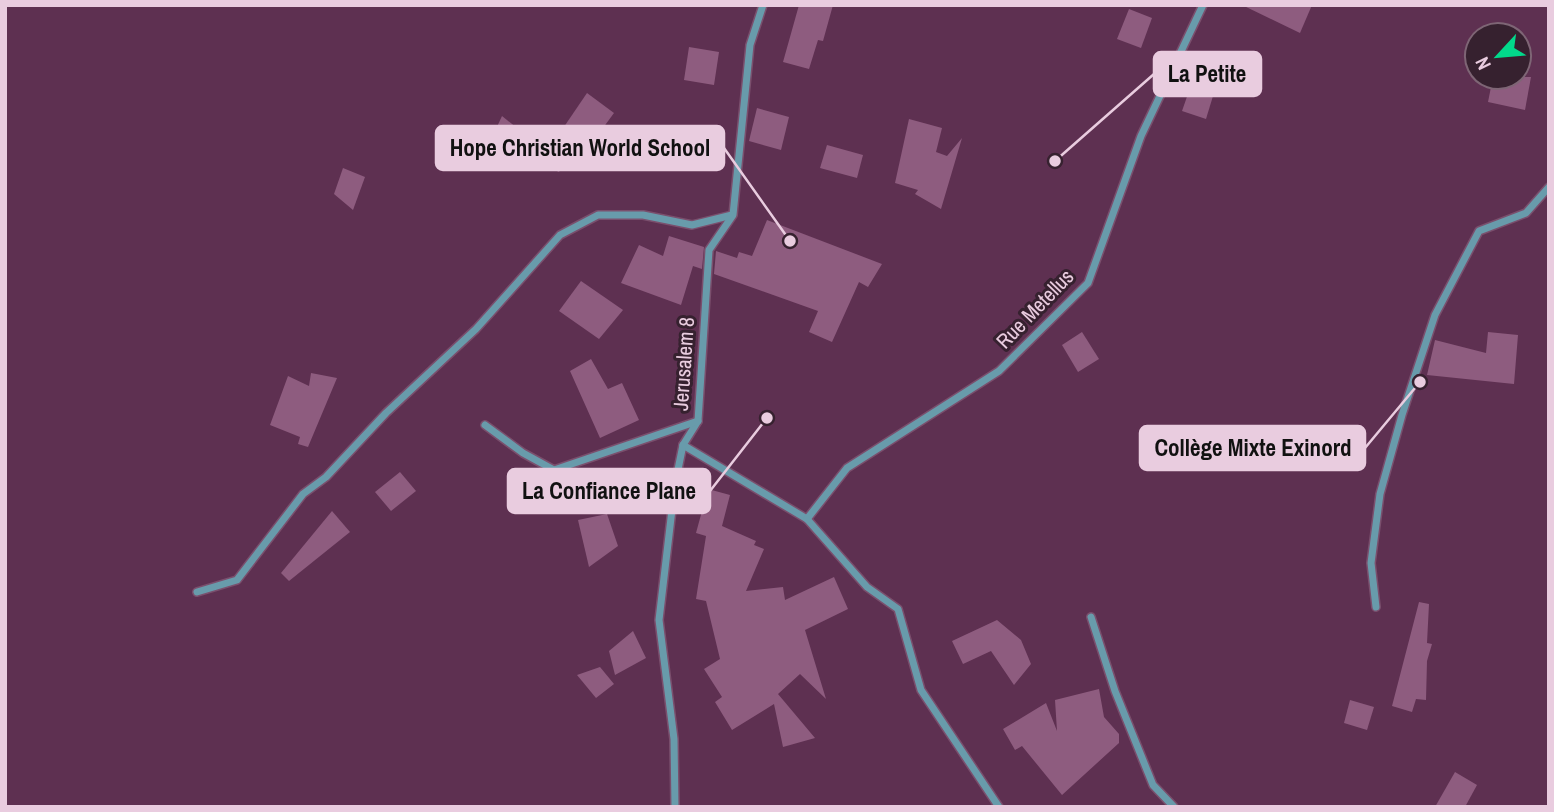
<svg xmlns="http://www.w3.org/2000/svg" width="1554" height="812" font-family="'Archivo Narrow',sans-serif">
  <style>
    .building { fill: #8e5c7f }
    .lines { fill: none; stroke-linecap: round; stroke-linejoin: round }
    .minor-casing { stroke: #7a4f6d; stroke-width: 10 }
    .minor { stroke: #689bab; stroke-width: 7 }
    .labels { text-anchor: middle; stroke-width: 6; stroke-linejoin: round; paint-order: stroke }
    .street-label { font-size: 21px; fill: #e9ccdf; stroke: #36212f }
    .leader { fill: none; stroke: #e9ccdf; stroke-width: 2.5 }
    .callout-dot { fill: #e9ccdf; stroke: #36212f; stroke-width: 2.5 }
    .callout { fill: #e9ccdf; stroke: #e9ccdf; stroke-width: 2.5 }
    .callout-label { font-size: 23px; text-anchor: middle; font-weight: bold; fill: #111 }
  </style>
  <rect width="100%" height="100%" fill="#5e3051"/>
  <g class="building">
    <path d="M799,5H833L823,41L818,40L809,69L783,62Z"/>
    <path d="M1242,5H1312L1300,33Z"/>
    <path d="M1129,9L1152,18L1141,48L1117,39Z"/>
    <path d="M689,47L719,52L714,85L684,80Z"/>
    <path d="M1493,77H1531L1525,110L1488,102Z"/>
    <path d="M1190,88L1213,96L1206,119L1182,111Z"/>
    <path d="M587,93L614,113L578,162L553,143Z"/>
    <path d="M757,108L789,117L781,150L749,141Z"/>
    <path d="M502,116L563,165L559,172L490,142Z"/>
    <path d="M909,119L942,128L936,152L947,156L962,138L941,209L915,194L918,190L895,183Z"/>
    <path d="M827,145L863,155L857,178L820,168Z"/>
    <path d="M343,168L365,177L353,210L334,194Z"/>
    <path d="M767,220L882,264L868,287L859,282L832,342L809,332L818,311L714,274L716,251L737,258L739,252L752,256Z"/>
    <path d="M669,236L704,247L702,269L693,266L681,305L621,283L639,245L663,256Z"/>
    <path d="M581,281L623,310L599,339L559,311Z"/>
    <path d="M1082,332L1099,359L1078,372L1062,345Z"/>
    <path d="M1488,332L1518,335L1514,384L1427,375L1435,340L1486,353Z"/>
    <path d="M591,359L608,389L622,383L639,420L600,438L570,371Z"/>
    <path d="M311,373L337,378L308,447L298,444L300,437L270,425L288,376L309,386Z"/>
    <path d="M400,472L416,491L391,511L375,492Z"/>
    <path d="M708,489L730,495L722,526L756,541L754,545L764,549L746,591L783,587L785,600L834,577L848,609L805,630L826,699L800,674L778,694L815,738L783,747L774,704L732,730L715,702L722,697L704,669L720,659L706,601L696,599L706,536L696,533Z"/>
    <path d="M332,511L350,532L289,581L281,573Z"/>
    <path d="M607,514L618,546L589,567L578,520Z"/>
    <path d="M1419,602L1429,604L1427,643L1432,644L1427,661L1426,700L1416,699L1412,712L1392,706Z"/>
    <path d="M997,620L1021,640L1031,664L1014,685L991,651L963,664L952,641Z"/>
    <path d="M633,631L646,658L615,675L609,651Z"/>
    <path d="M600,667L614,684L596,698L577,675Z"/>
    <path d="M1099,689L1104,717L1119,734V743L1062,795L1022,746L1015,750L1003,729L1046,703L1057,731L1055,700Z"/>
    <path d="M1350,700L1374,707L1367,730L1344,723Z"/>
    <path d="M1455,772L1477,785L1465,807H1435Z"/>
  </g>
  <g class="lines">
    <defs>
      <g id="minor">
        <path d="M763,5L750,45L733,215L709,250L698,421L683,445L807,519L867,587L898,609L921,690L999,807"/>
        <path d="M485,425L523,453L554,470L698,421"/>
        <path d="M807,519L847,468L999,371L1088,283L1141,136L1203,5"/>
        <path d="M197,592L237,580L303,494L326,477L386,413L476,329L560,235L598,215H643L692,225L732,215"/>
        <path d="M1376,607L1371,563L1380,494L1402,415L1435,315L1479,231L1526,213L1549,187"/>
        <path d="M1091,617L1115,691L1153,785L1174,807"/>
        <path d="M675,807L674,739L659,620L675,484L683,445"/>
      </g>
    </defs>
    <use href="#minor" class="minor-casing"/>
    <use href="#minor" class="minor"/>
  </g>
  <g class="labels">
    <g class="street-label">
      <text transform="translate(1035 309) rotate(-46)" y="7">Rue Metellus</text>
      <text transform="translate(684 364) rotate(-86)" y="7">Jerusalem 8</text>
    </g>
  </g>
  <path class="leader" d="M1055 161L1154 74M790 241L724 148M1420 382L1365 448M767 418L710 491"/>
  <g class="callout-dot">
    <circle cx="1055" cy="161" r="7"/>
    <circle cx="790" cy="241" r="7"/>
    <circle cx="1420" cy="382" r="7"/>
    <circle cx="767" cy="418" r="7"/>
  </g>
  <g class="callout">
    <rect x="1154" y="52" width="107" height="44" rx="7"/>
    <rect x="436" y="126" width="288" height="44" rx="7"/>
    <rect x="1140" y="426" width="225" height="44" rx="7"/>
    <rect x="508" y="469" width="202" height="44" rx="7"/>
  </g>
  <g class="callout-label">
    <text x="1207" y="82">La Petite</text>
    <text x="580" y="156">Hope Christian World School</text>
    <text x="1253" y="456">Collège Mixte Exinord</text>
    <text x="609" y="499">La Confiance Plane</text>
  </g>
  <rect width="1554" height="812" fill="none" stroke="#e9ccdf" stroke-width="14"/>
  <g transform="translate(1498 56) rotate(244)"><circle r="33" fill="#36212f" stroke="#7e6575" stroke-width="2"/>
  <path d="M0-5L12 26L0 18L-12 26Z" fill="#02d98b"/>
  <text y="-10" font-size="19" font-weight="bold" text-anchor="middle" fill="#e9ccdf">N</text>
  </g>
</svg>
